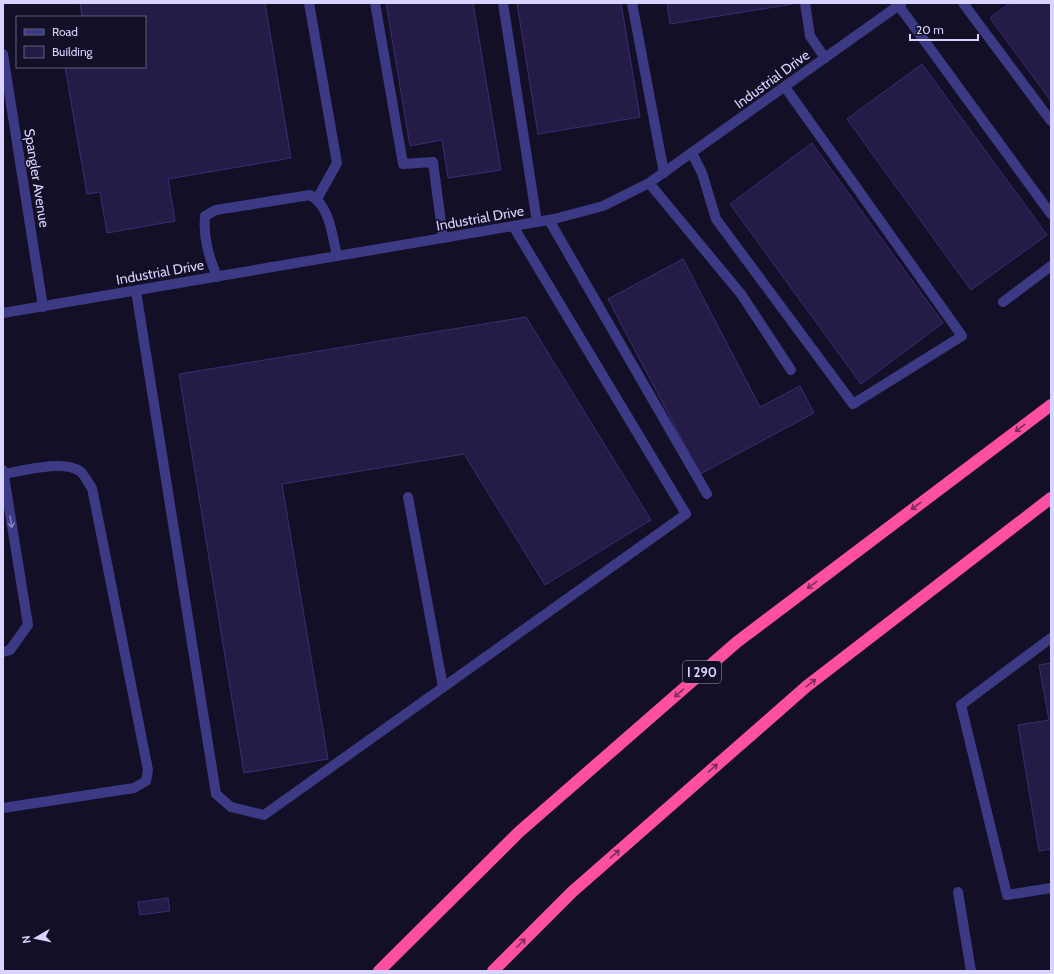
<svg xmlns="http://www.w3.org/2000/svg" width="1054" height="974" font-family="Cabin,sans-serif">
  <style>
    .building { fill: #241b47; stroke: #3b2d73 }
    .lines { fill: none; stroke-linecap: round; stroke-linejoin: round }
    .service { stroke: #3d3a85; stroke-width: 10 }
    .minor { stroke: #3d3a85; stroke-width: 10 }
    .tertiary { stroke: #3d3a85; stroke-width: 10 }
    .motorway { stroke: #ff4fa3; stroke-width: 12 }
    .oneway { stroke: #7d2c5e }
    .oneway2 { stroke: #837fbc }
    .labels { text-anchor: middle; stroke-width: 3.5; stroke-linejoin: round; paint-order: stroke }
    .shield { fill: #130f26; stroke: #9e99be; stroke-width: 1 }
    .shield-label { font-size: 13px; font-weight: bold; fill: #d9d4ff }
    .street-label { font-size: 14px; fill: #d9d4ff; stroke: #130f26 }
  </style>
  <rect width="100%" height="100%" fill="#130f26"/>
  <g class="building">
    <path d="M80,3H265L291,158L168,179L175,221L107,233L100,192L87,194L65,67H145V17H82Z"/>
    <path d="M386,3H473L501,170L448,178L442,140L410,146Z"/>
    <path d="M517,3H621L640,117L538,134Z"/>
    <path d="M667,3H793V4L670,24Z"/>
    <path d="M1010,3H1051V101L990,18Z"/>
    <path d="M922,64L1047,235L971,290L847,119Z"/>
    <path d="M812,143L943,323L861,384L730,204Z"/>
    <path d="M683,259L760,407L800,386L814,413L700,474L608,299Z"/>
    <path d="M526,317L651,520L545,585L464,454L282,484L328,759L244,773L179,374Z"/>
    <path d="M1051,663V849L1039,851L1018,725L1049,720L1039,665Z"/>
    <path d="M168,898L170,911L140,915L138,902Z"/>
  </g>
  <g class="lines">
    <g class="service">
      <path d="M309,3L337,163L317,199"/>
      <path d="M375,3L403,164L433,162L443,238"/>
      <path d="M503,3L537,222"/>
      <path d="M632,3L664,173"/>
      <path d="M805,3L810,36L825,58"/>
      <path d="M963,3L1051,121"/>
      <path d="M899,6L1051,214"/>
      <path d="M692,153L702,173L716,219L853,404L962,336L785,87"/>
      <path d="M649,183L741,294L791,370"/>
      <path d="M549,220L707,494"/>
      <path d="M217,277C209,257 203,238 205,216L216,210L310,195C330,206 332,235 337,256"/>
      <path d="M136,291L216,794L231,807L264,815L686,514L513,226"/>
      <path d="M1003,302L1051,266"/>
      <path d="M3,470L28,625L10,650L3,652"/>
      <path d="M408,497L443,687"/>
      <path d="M1051,638L961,705L1007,895L1051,888"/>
      <path d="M3,808L134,788L146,781L148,770L92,488C88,483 85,476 81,472C65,459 22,471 4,474"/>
    </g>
    <g class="minor">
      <path d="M3,54L43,307"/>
      <path d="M958,892L971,971"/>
    </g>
    <path class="tertiary" d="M3,313L554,219L603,206L649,183L902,3"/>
    <g class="motorway">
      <path d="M379,971L519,832L737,642L1051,405"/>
      <path d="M493,971L572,892L807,686L1051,498"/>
    </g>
  </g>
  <defs><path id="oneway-shaft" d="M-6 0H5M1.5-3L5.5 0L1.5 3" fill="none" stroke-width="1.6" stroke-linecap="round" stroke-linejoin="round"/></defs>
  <g class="oneway">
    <use href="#oneway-shaft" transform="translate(1020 428) rotate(143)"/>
    <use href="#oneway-shaft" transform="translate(916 506) rotate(143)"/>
    <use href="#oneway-shaft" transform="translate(812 585) rotate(143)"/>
    <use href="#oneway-shaft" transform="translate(811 683) rotate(-38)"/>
    <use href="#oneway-shaft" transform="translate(679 693) rotate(139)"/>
    <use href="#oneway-shaft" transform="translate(713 768) rotate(-41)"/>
    <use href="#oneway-shaft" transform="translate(615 854) rotate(-41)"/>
    <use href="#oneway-shaft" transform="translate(521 943) rotate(-45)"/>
  </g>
  <use class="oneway2" href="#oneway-shaft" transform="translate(11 522) rotate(81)"/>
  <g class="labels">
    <rect class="shield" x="683" y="661" width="38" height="22" rx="3"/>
    <g class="shield-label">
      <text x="702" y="677">I 290</text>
    </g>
    <g class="street-label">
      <text transform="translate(772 79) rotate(-36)" y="5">Industrial Drive</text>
      <text transform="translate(37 178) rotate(81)" y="5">Spangler Avenue</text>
      <text transform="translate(480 218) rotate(-10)" y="5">Industrial Drive</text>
      <text transform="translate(160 272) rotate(-10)" y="5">Industrial Drive</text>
    </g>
  </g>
  <rect width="1054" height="974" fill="none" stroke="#d9d4ff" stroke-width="8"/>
  <rect x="16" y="16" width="130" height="52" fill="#130f26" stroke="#625e7d"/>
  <rect x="24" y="29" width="20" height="6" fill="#3d3a85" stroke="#625e7d"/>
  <text x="52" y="36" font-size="12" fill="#d9d4ff">Road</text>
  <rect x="24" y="46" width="20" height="12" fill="#241b47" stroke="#625e7d"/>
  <text x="52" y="56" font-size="12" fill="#d9d4ff">Building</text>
  <g transform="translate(36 938) rotate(261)" stroke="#130f26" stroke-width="3" paint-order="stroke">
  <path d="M0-3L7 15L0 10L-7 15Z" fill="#d9d4ff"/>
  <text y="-6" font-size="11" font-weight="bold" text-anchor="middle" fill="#d9d4ff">N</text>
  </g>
  <path d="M910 34v6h68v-6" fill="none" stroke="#d9d4ff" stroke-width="2"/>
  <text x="916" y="34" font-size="12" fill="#d9d4ff" stroke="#130f26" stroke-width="3" paint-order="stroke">20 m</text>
</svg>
